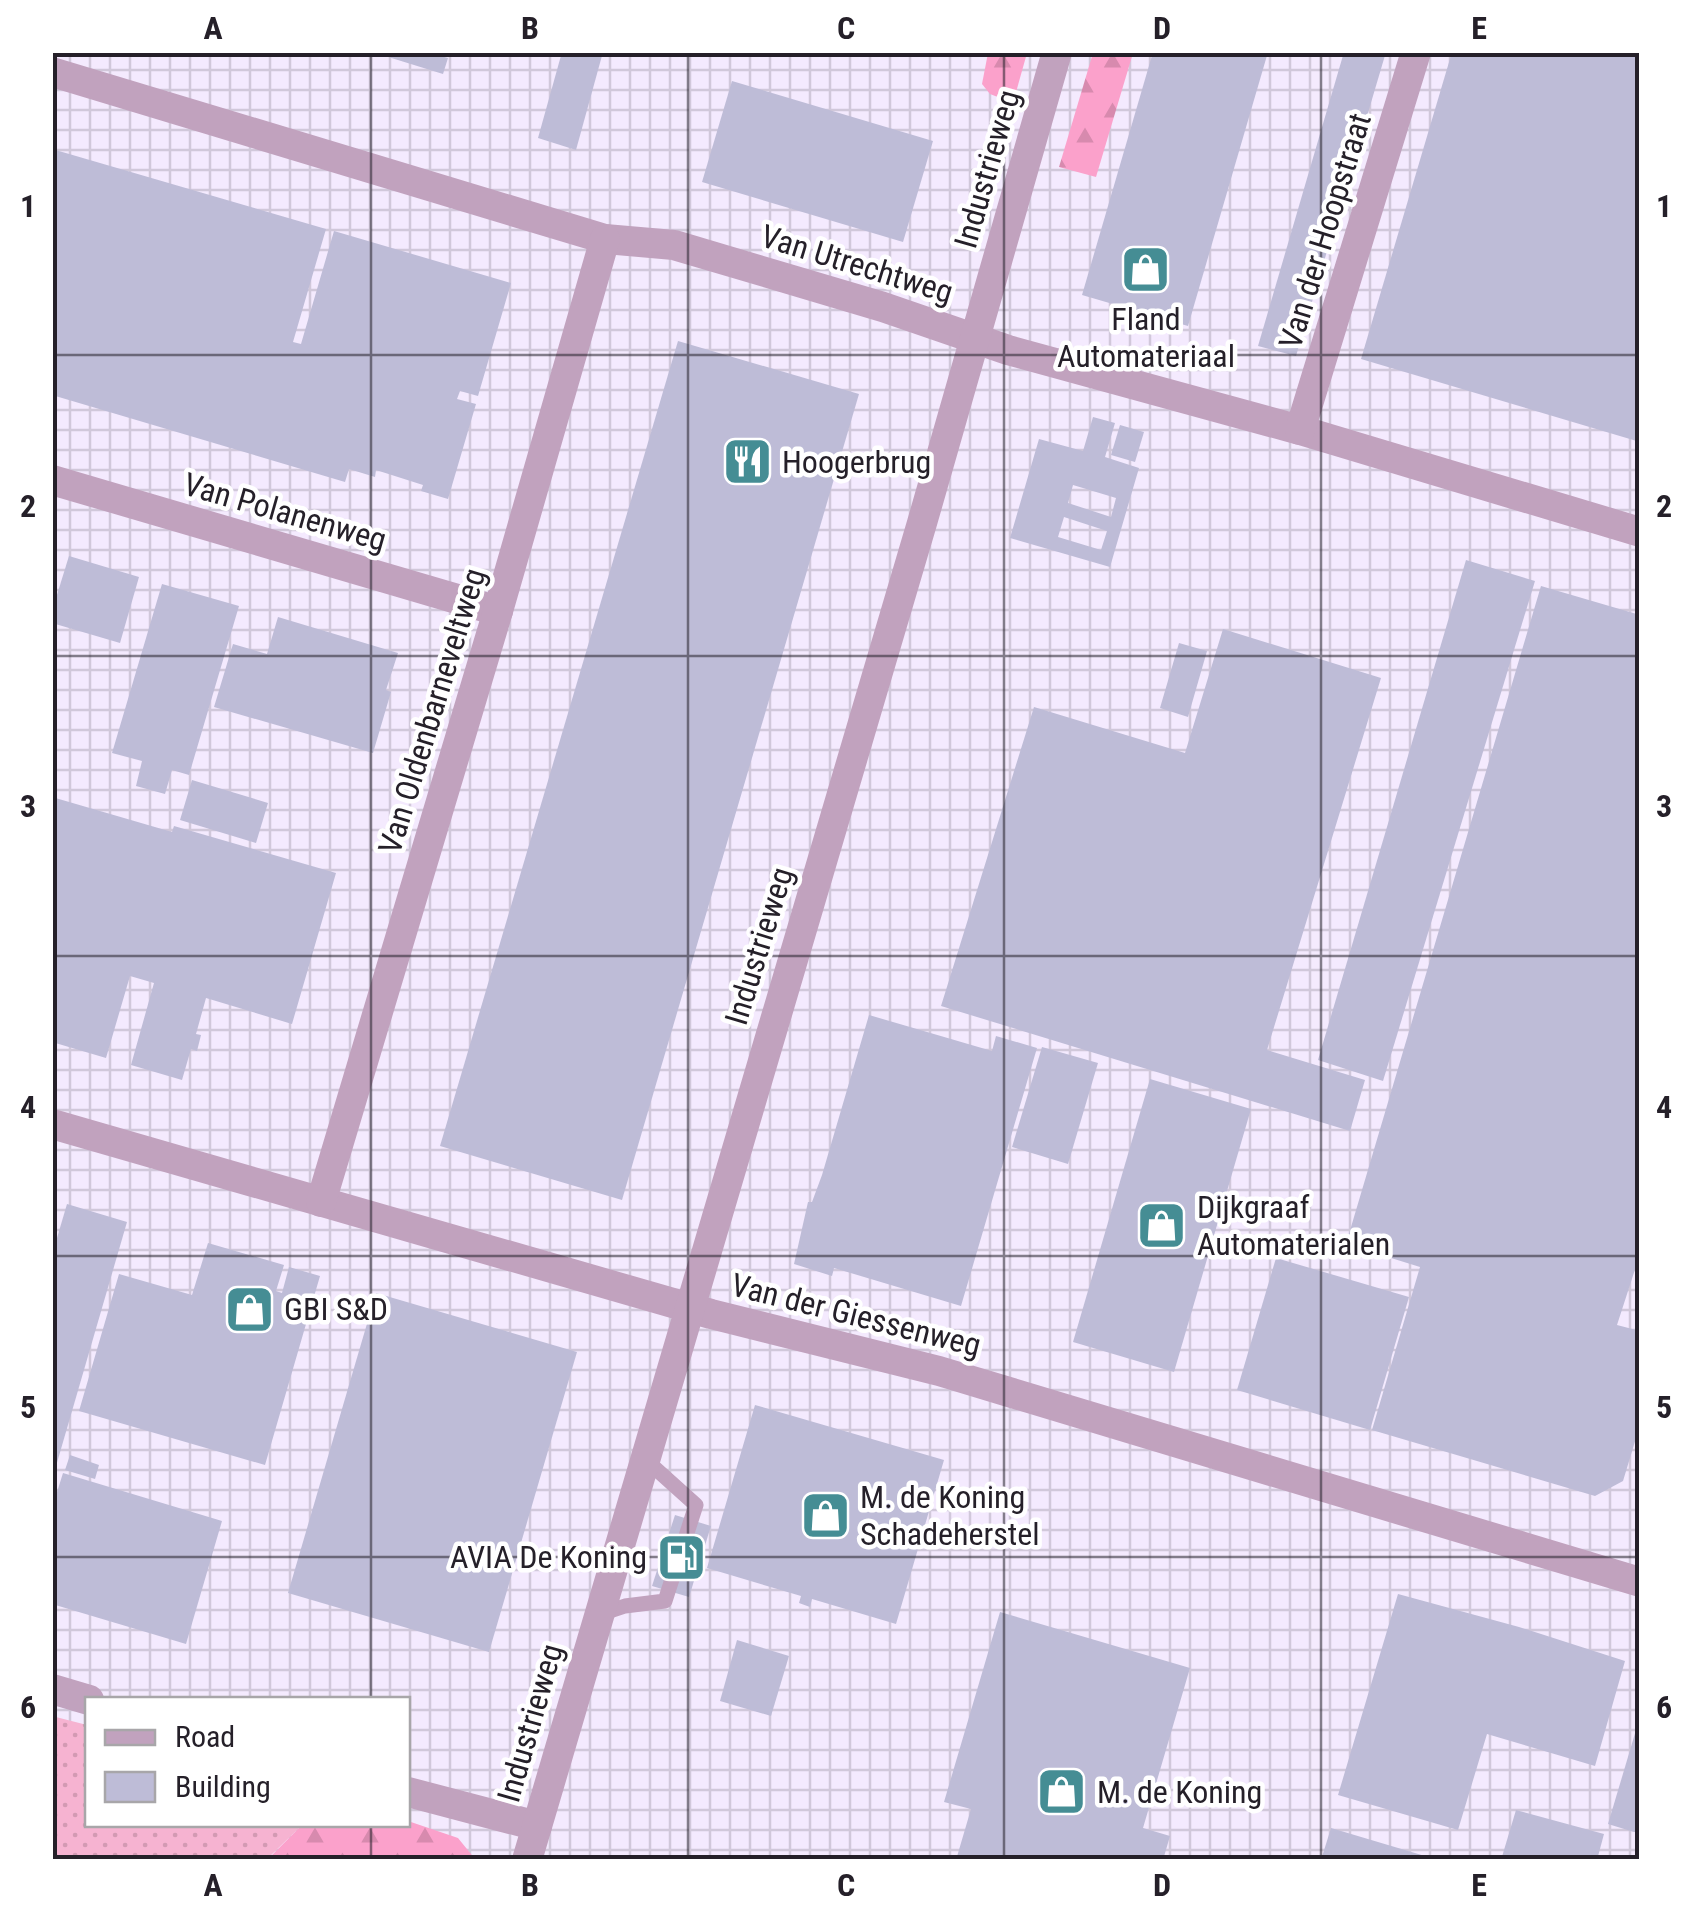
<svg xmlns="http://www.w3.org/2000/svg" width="1692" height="1912" font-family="'Roboto Condensed',sans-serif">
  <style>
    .industrial { fill: url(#industrial-grid); fill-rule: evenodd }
    .grass { fill: url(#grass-dots) }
    .forest { fill: url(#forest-firs) }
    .building { fill: #bebcd7; fill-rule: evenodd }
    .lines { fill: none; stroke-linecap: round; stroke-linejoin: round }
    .service { stroke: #c1a2be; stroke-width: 15 }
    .minor { stroke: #c1a2be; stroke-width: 30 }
    .tertiary { stroke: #c1a2be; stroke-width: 30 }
    .grid { fill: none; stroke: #252029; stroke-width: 2.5; stroke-opacity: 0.55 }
    .labels { text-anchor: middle; stroke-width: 9; stroke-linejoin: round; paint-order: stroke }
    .street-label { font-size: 32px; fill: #252029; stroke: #fff }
    .poi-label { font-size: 32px; fill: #252029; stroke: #fff; text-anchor: start }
    .neatline { fill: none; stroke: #252029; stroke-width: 4 }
    .grid-label { font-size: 32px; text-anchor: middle; font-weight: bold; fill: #252029 }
  </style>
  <defs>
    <pattern id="industrial-grid" width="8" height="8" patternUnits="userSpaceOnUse" patternTransform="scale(2.5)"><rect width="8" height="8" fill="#f4eafe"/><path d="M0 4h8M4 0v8" fill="none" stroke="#d1c8da"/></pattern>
    <pattern id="grass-dots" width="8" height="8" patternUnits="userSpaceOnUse" patternTransform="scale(2.5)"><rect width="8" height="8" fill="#f6b3d1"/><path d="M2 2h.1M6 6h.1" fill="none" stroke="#d39ab3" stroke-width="1.8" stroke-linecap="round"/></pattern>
    <pattern id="forest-firs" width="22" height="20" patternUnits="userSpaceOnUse" patternTransform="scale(2.5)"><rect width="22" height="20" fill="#fba1cb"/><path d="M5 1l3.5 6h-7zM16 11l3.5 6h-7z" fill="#d78aae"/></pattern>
  </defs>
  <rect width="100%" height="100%" fill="#faf5ff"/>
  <path class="industrial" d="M52,53H1639V1859H53ZM88,1700H408V1824H88Z"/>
  <path class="grass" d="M52,1716L87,1725L88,1824H298L299,1828L267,1859H53Z"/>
  <g class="forest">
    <path d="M988,53H1027L1013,103L990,94L982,84Z"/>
    <path d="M1093,53H1133L1096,177L1059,167Z"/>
    <path d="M408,1821L458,1838L475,1859H268L299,1828L298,1825L408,1824Z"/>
  </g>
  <g class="building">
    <path d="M386,52H427L448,58L443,74L385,56Z"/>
    <path d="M562,52H603L576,150L538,138Z"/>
    <path d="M1153,52H1268L1188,326L1082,295Z"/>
    <path d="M1344,52H1386L1296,356L1258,346Z"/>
    <path d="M1452,52H1640V442L1361,359Z"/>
    <path d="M732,81L933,141L903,242L702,182Z"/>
    <path d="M52,149L326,229L293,342L301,344L334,231L511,283L478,396L460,391L457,399L476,404L448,499L421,491L423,485L376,470L375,477L349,469L345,482L52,395Z"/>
    <path d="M678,341L859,394L622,1200L440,1146Z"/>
    <path d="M1093,417L1115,423L1105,457L1139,468L1110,567L1010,538L1039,439L1083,451ZM1073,485L1116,498L1111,517L1068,503ZM1064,517L1107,531L1101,550L1058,537Z"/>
    <path d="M1120,425L1144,432L1135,462L1111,455Z"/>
    <path d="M69,556L139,577L120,643L52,623V611Z"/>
    <path d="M1466,560L1535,581L1383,1081L1318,1060Z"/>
    <path d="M162,584L239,606L189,775L172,770L165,794L136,786L142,761L112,753Z"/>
    <path d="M1541,586L1640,615V1254L1617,1325L1640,1331V1425L1623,1481L1595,1496L1372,1430L1420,1267L1346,1244Z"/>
    <path d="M278,617L398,653L386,690L391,692L373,753L214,707L233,644L267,654Z"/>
    <path d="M1223,629L1381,678L1267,1050L1365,1080L1350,1131L941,1006L1034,707L1185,753Z"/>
    <path d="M1179,643L1207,651L1188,717L1160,708Z"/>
    <path d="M192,780L268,803L256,843L180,820Z"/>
    <path d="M52,797L172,832L174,826L336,873L292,1024L206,998L196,1034L201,1035L197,1051L191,1049L182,1080L131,1065L154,983L130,976L106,1058L52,1042Z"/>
    <path d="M869,1015L992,1051L996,1036L1037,1048L961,1306L834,1268L832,1276L794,1264L808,1202H812L822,1175Z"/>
    <path d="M1042,1047L1098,1063L1068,1164L1012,1147Z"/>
    <path d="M1150,1079L1251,1109L1174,1372L1073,1342Z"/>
    <path d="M67,1204L127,1222L54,1473L52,1255Z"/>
    <path d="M208,1243L284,1265L276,1291L282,1293L289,1267L320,1276L265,1465L79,1411L119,1274L192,1295Z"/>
    <path d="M1276,1258L1409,1297L1370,1430L1237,1390Z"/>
    <path d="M376,1293L577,1352L489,1652L288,1593Z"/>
    <path d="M755,1405L944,1460L896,1624L812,1599L810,1607L799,1603L801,1596L707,1568Z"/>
    <path d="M70,1455L99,1465L95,1479L65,1470Z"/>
    <path d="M63,1473L222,1521L186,1644L52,1604V1508Z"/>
    <path d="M675,1515L711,1526L689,1597L652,1586Z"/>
    <path d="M1398,1594L1519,1627L1625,1661L1595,1766L1487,1734L1458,1830L1338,1795Z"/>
    <path d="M1000,1612L1190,1668L1143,1828L1170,1836L1163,1860H956L971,1809L944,1802Z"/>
    <path d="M737,1640L789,1656L771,1716L720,1701Z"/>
    <path d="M1639,1720L1640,1832H1634L1608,1824Z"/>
    <path d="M1516,1810L1604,1834L1597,1860H1501Z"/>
    <path d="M1331,1828L1435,1859V1860H1321Z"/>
  </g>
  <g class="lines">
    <path class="service" d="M598,1615L625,1606L665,1601L696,1505L646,1460"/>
    <g class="minor">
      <path d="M52,72L605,239L674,245L883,307L1008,350L1300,430L1640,532"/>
      <path d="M1300,430L1416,52"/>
      <path d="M52,480L498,611"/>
      <path d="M52,1124L711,1314L939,1371L1640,1582"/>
      <path d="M321,1202L498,611L605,239"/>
      <path d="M52,1689L89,1700"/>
      <path d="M408,1792L537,1826"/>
    </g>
    <path class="tertiary" d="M527,1860L922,523L1057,52"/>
  </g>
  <path class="grid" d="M371,52V1700M688,52V1860M1004,52V1860M1321,52V1860M52,355H1640M52,656H1640M52,956H1640M52,1256H1640M52,1557H1640M371,1824V1860"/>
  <defs>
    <symbol id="shop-square" viewBox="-11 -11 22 22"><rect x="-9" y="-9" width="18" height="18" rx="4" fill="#458d94" stroke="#fff"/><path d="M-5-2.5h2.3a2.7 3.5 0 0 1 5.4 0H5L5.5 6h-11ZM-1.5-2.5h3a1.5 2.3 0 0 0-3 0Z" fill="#fff"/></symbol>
    <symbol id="restaurant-square" viewBox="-11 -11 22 22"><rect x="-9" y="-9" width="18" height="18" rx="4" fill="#458d94" stroke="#fff"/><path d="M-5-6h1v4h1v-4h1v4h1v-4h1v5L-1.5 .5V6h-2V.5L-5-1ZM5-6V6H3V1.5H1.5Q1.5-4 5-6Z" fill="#fff"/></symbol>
    <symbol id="fuel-square" viewBox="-11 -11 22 22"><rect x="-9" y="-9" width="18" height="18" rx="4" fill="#458d94" stroke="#fff"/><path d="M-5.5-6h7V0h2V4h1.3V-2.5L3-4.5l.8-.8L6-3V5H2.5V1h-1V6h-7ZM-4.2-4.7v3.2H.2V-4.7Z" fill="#fff"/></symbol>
  </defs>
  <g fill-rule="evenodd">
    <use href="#shop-square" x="1118" y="242" width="55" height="55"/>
    <use href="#restaurant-square" x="720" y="434" width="55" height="55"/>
    <use href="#shop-square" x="1134" y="1198" width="55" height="55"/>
    <use href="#shop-square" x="222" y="1282" width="55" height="55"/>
    <use href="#shop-square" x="798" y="1488" width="55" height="55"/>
    <use href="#fuel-square" x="654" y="1530" width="55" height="55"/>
    <use href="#shop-square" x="1034" y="1764" width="55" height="55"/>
  </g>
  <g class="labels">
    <g class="street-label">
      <text transform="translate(987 169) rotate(-74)" y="11">Industrieweg</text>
      <text transform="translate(1325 231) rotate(-73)" y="11">Van der Hoopstraat</text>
      <text transform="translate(857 264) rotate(17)" y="11">Van Utrechtweg</text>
      <text transform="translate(285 512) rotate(16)" y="11">Van Polanenweg</text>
      <text transform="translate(432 711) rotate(-73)" y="11">Van Oldenbarneveltweg</text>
      <text transform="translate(759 946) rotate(-73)" y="11">Industrieweg</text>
      <text transform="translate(856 1315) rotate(14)" y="11">Van der Giessenweg</text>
      <text transform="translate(530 1723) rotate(-74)" y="11">Industrieweg</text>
    </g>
    <g class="poi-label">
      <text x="1146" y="330" text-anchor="middle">Fland<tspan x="1146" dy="37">Automateriaal</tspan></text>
      <text x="782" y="473">Hoogerbrug</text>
      <text x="1197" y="1218">Dijkgraaf<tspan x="1197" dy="37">Automaterialen</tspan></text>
      <text x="284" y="1320">GBI S&amp;D</text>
      <text x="860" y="1508">M. de Koning<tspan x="860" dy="37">Schadeherstel</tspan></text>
      <text x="647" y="1568" text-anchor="end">AVIA De Koning</text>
      <text x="1097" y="1803">M. de Koning</text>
    </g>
  </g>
  <rect width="1692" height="1912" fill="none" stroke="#ffffff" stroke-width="110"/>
  <rect x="85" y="1697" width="325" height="130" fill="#ffffff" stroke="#a8a6a9" stroke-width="2.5"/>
  <rect x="105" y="1730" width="50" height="15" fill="#c1a2be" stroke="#a8a6a9" stroke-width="2.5"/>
  <text x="175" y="1747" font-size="30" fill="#252029">Road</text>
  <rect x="105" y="1772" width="50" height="30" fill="#bebcd7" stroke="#a8a6a9" stroke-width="2.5"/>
  <text x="175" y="1797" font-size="30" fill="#252029">Building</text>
  <rect x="55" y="55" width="1582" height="1802" class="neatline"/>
  <g class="grid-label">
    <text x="213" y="39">A</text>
    <text x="530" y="39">B</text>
    <text x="846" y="39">C</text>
    <text x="1162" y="39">D</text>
    <text x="1479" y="39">E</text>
    <text x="28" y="217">1</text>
    <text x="1664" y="217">1</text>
    <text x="28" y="517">2</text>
    <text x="1664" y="517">2</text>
    <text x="28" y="817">3</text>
    <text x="1664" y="817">3</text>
    <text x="28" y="1118">4</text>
    <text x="1664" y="1118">4</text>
    <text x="28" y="1418">5</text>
    <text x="1664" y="1418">5</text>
    <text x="28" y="1718">6</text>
    <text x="1664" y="1718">6</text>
    <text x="213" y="1896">A</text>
    <text x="530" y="1896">B</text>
    <text x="846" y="1896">C</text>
    <text x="1162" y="1896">D</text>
    <text x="1479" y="1896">E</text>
  </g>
</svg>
